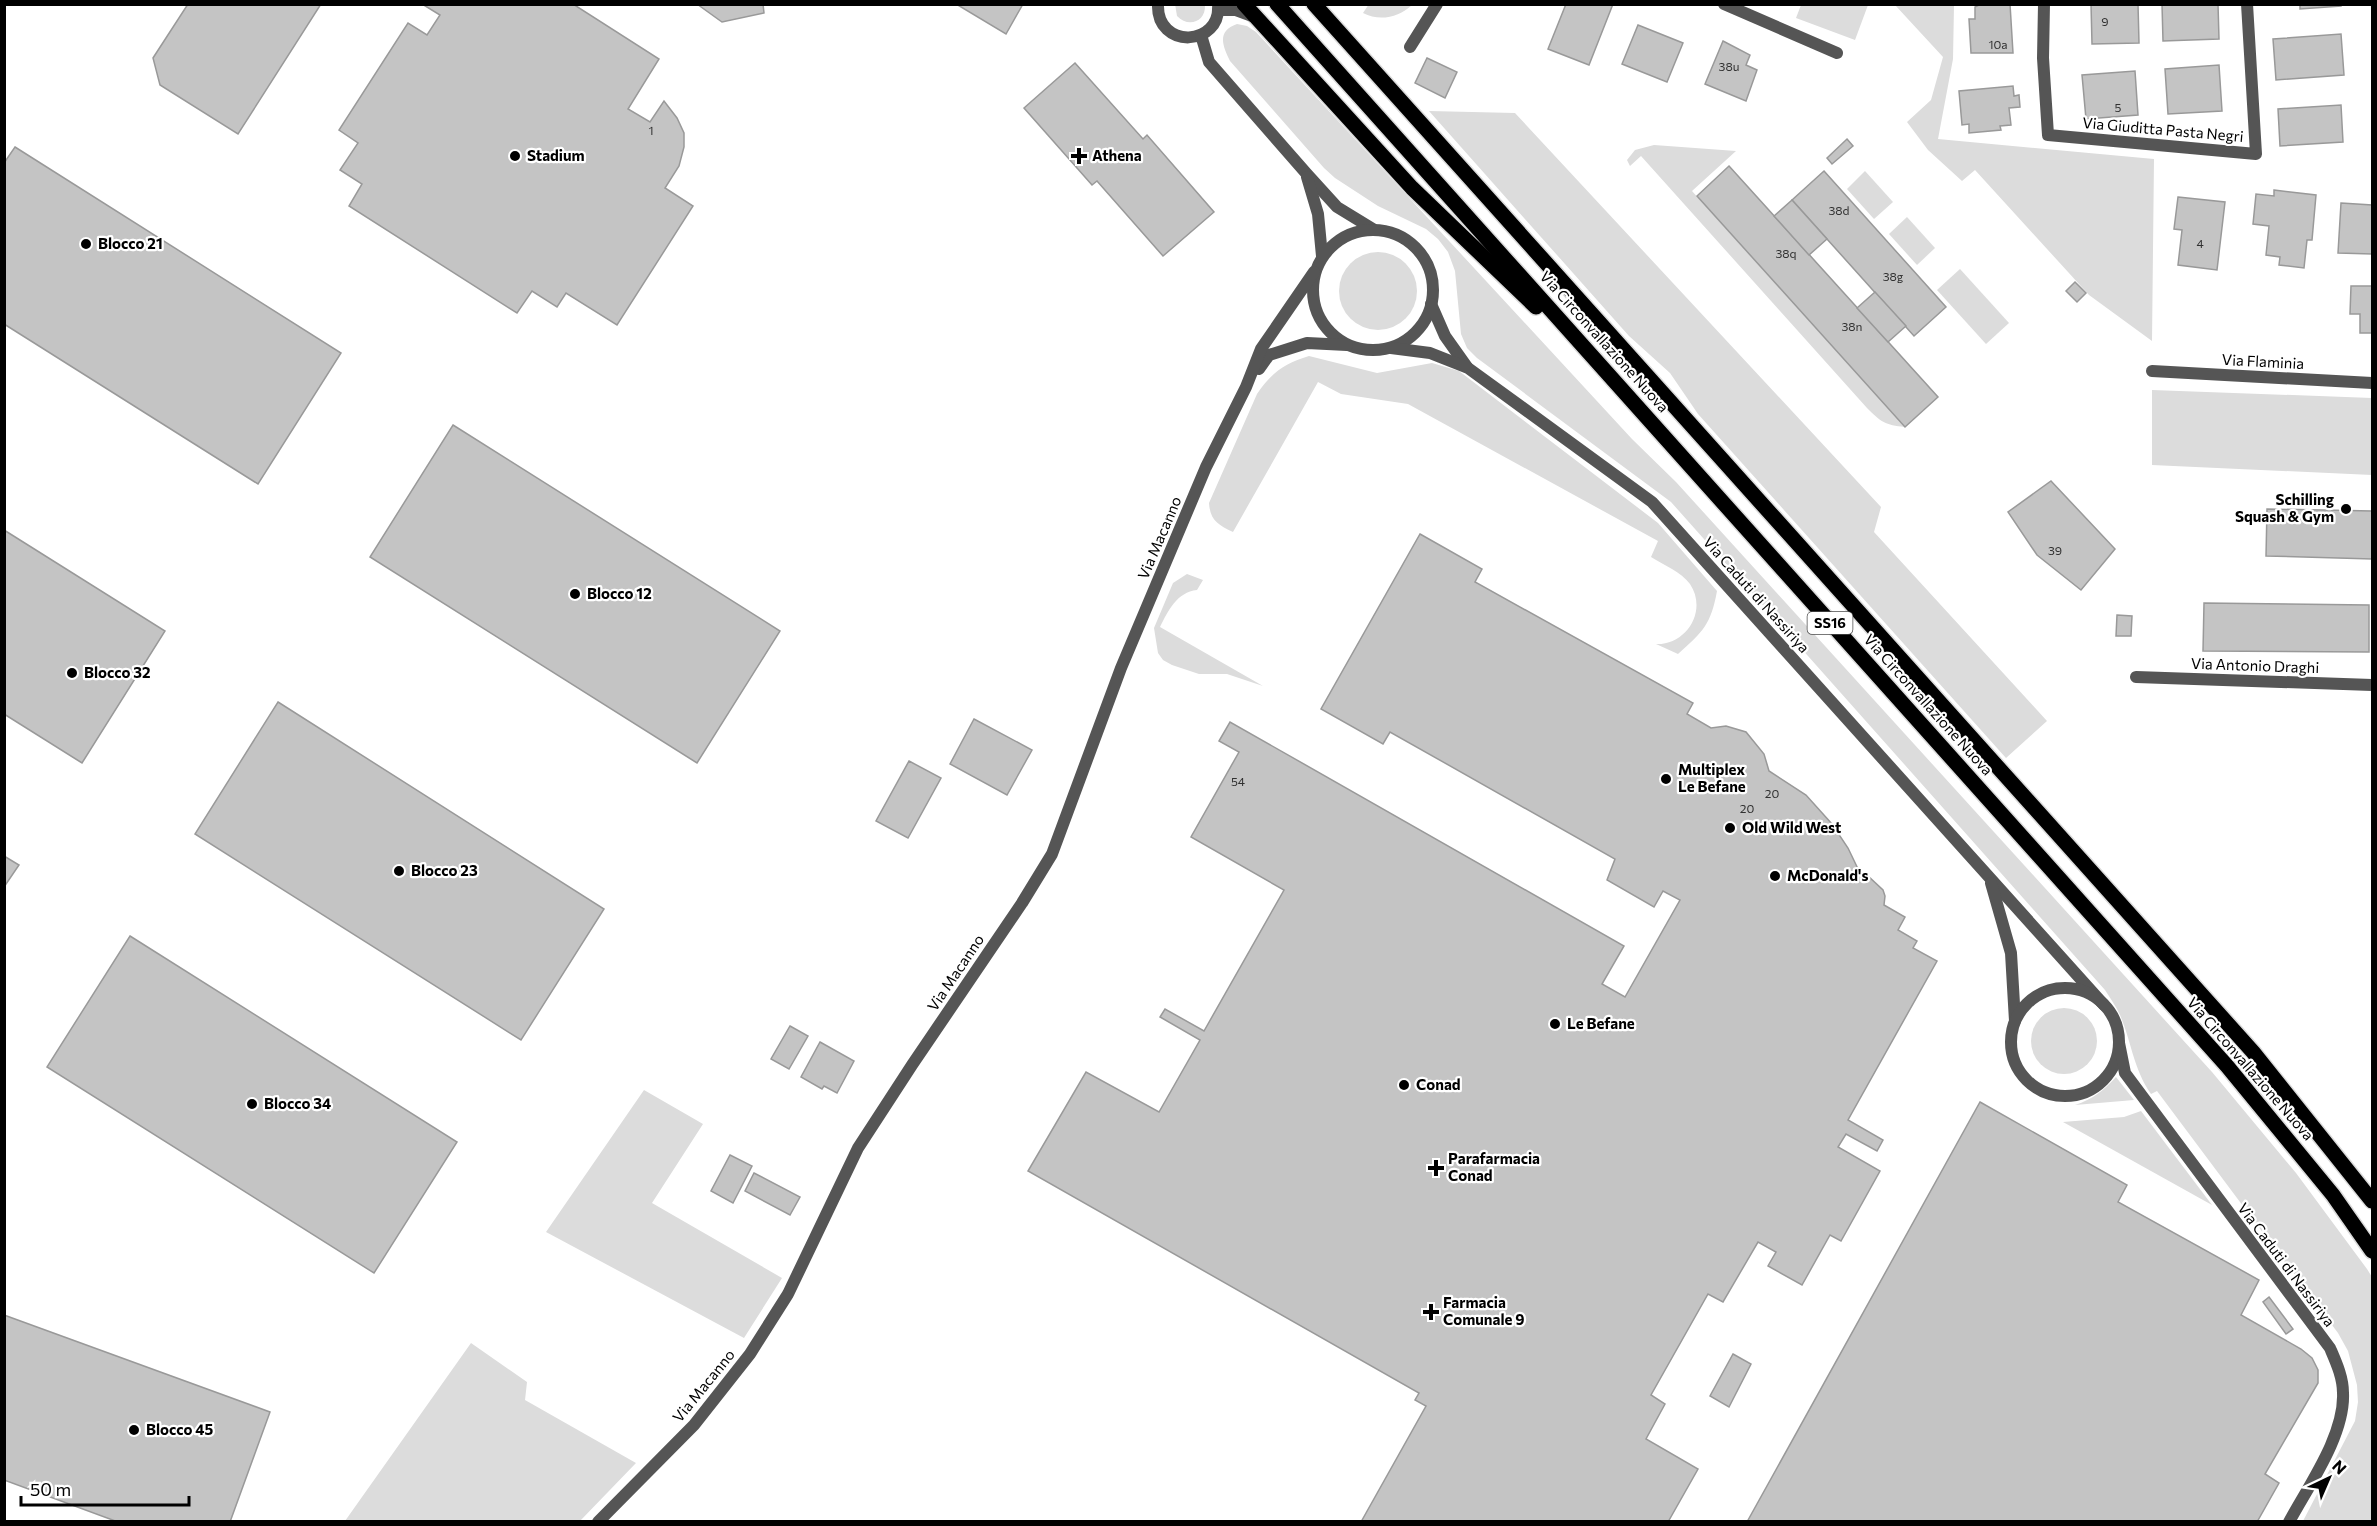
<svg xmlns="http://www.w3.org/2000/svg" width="2377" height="1526" font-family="Commissioner,sans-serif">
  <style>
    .green { fill: #dcdcdc }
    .building { fill: #c4c4c4; stroke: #999; stroke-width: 1.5 }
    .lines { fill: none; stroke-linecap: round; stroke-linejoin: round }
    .primary-casing { stroke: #dbdbdb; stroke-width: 18 }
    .street { stroke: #555; stroke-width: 12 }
    .primary { stroke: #000; stroke-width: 15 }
    .poi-dot { fill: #000; stroke: #fff; stroke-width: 2 }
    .labels { text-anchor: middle; stroke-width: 4.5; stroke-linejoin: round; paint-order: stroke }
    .number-label { font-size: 12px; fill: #313131 }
    .shield { fill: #fff; stroke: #4c4c4c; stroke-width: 1.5 }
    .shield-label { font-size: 14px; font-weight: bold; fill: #000 }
    .street-label { font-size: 15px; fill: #000; stroke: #fff }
    .poi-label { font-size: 15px; font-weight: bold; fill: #000; stroke: #fff; text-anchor: start }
  </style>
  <rect width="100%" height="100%" fill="#fff"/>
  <g class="green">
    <path d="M1175,4L1205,5C1206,22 1188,28 1177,16Z"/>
    <path d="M1369,4H1412V5C1399,17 1380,22 1363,13Z"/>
    <path d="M1801,5V4L1868,5L1855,40L1796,18Z"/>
    <path d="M1895,5H1954L1953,59L1938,139L2154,159L2152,341L2089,295L1975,170L1962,181L1928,150L1907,122L1931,100L1943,57Z"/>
    <path d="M1237,24L1247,26L1256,32L1632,439L1676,482L2212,1072L2296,1173L2367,1269L2372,1277V1521H2303L2355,1421L2358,1402L2357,1385L2348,1351L2338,1333L2157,1091L2151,1094C2133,1068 2132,1043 2120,1015C2116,1006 2110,998 2105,990L1671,502L1477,358L1467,348L1461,334L1455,271L1448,252L1438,239L1426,229L1378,206L1335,178L1324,168L1230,61C1222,45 1217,31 1237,24Z"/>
    <path d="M1429,111L1515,113L1881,507L1874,532L2047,721L2006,758L1698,414L1670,373L1629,336Z"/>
    <path d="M1654,145L1736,151L1692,191L1905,427C1885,425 1881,422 1867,408L1641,156L1630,166L1627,160L1635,150Z"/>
    <path d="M1865,171L1893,202L1874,219L1847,189Z"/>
    <path d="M1907,217L1935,248L1917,265L1889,234Z"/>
    <circle cx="1378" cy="291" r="39"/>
    <path d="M1960,269L2009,323L1986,344L1937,290Z"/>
    <path d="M1309,356L1377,373L1432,363L1459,371L1658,523L1717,591C1711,624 1703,632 1678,654L1656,644C1686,645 1708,611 1690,584C1681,572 1664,565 1651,557L1658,541L1408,404L1341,394L1318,382L1233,532C1218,525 1210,520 1209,503L1257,394C1271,373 1285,363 1309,356Z"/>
    <path d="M2152,390L2372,398V475L2152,465Z"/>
    <path d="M1187,574L1203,580L1197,590C1177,592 1168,611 1160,627L1263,686L1227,674H1199L1172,665L1163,660L1158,653L1154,628L1173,583Z"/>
    <circle cx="2064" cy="1041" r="33"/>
    <path d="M2116,1077L2134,1100L2075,1105C2093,1099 2103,1091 2116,1077Z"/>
    <path d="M644,1090L703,1124L652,1203L782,1278L744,1338L546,1232Z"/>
    <path d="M2141,1111L2212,1205L2063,1122L2124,1117Z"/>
    <path d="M471,1343L527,1382L525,1400L636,1463L580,1521H345Z"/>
  </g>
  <g class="building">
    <path d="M188,4H321L238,134L160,85L153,58Z"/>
    <path d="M422,4H573L659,59L628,109L650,122L664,101L677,118L684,133V147L679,166L665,188L693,206L617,325L566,293L557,307L532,291L517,313L349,206L362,184L340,170L358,143L339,130L408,23L427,35L440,15Z"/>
    <path d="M697,4H763L764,13L722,22Z"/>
    <path d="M956,4H1023L1006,34Z"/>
    <path d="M1566,4H1613L1589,65L1548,49Z"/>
    <path d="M1981,4H2010L2013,53H1971L1969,19H1975V7Z"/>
    <path d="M2091,4H2138L2139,43L2092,44Z"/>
    <path d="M2162,4H2218L2219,39L2163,41Z"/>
    <path d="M2300,4H2341V6L2300,9Z"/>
    <path d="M1638,25L1683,43L1667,82L1622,64Z"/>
    <path d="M2341,34L2344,75L2276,80L2273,39Z"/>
    <path d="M1723,41L1750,55L1746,65L1757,70L1746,101L1705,84Z"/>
    <path d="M1427,58L1457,72L1445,98L1415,83Z"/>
    <path d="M1075,63L1143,139L1147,135L1214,212L1163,256L1097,181L1092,185L1024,108Z"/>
    <path d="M2219,65L2222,111L2168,114L2165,69Z"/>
    <path d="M2135,71L2138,115L2086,119L2082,75Z"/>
    <path d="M2013,86L2014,96L2019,95L2020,107L2009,108L2011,125L2000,126L2001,130L1969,133V124L1962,125L1959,91Z"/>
    <path d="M2341,105L2343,142L2280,146L2278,109Z"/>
    <path d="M1847,139L1853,146L1832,164L1827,158Z"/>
    <path d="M15,147L341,353L258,484L4,324V163Z"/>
    <path d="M1729,166L1938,397L1905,427L1697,196Z"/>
    <path d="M1824,171L1946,307L1914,336L1792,200Z"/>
    <path d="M2274,190L2316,195L2312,240H2307L2304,268L2279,265L2280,257L2266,255L2269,226L2253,224L2256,194L2274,196Z"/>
    <path d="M2178,197L2225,202L2217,270L2178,265L2182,230L2174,229Z"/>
    <path d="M1792,200L1827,239L1809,255L1774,216Z"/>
    <path d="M2341,203L2372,205V254L2338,253Z"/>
    <path d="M2075,282L2086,293L2077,302L2066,291Z"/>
    <path d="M2351,286H2372V333H2360V314H2350Z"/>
    <path d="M1875,292L1906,326L1888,342L1857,308Z"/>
    <path d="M453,425L780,631L697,763L370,557Z"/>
    <path d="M2051,481L2115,549L2081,590L2037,555L2008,512Z"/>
    <path d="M2267,509L2372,511V559L2266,556Z"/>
    <path d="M4,530L165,631L82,763L4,714Z"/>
    <path d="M1420,534L1482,569L1475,582L1693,703L1687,714L1711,728L1726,726L1746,732L1764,754L1769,771L1806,795L1832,824L1848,848L1860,873L1869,877L1883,890L1885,896L1884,905L1905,917L1898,930L1917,941L1913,948L1937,961L1848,1120L1883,1140L1877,1151L1846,1134L1838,1147L1880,1171L1841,1241L1830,1235L1802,1285L1768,1266L1776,1252L1758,1242L1723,1302L1708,1294L1651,1395L1665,1404L1646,1439L1698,1469L1668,1522H1361L1426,1406L1415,1400L1419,1393L1028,1171L1086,1072L1159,1112L1200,1040L1160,1017L1165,1009L1204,1031L1284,890L1191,837L1239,752L1219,741L1230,722L1624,946L1602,984L1625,997L1680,900L1663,891L1654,907L1607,880L1615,859L1390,732L1383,744L1321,709Z"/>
    <path d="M2204,603L2369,605V652L2203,651Z"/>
    <path d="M2117,615L2132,616L2131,636H2116Z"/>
    <path d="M278,702L604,909L521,1040L195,834Z"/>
    <path d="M974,719L1032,750L1007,795L950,764Z"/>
    <path d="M909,761L941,778L908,838L876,821Z"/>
    <path d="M4,856L19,865L4,887Z"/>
    <path d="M130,936L457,1142L374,1273L47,1067Z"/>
    <path d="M790,1026L808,1036L789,1069L771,1059Z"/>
    <path d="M820,1042L854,1061L837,1093L824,1086L822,1089L801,1077Z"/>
    <path d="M1980,1102L2127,1185L2118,1202L2259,1280L2241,1315L2301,1349L2312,1358L2318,1370V1383L2265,1474L2279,1483L2257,1522H1747Z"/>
    <path d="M730,1155L752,1166L733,1203L711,1191Z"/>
    <path d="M754,1173L800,1197L790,1215L745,1191Z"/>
    <path d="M2269,1297L2293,1329L2286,1334L2263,1302Z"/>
    <path d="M4,1315L270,1412L230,1522H118L4,1480Z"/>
    <path d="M1733,1354L1751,1364L1729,1407L1710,1396Z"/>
  </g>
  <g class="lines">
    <defs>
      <g id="primary">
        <path d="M1244,4L1412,188L1536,307"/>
        <path d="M1277,4L2227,1066L2333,1195L2372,1251"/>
        <path d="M1314,4L2253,1052L2372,1201"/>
      </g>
    </defs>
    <use href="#primary" class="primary-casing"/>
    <g class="street">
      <path d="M1158,4C1156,50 1222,47 1218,4"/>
      <path d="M1724,4L1837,53"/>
      <path d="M2044,4L2043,58L2048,135L2256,154L2247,4"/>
      <path d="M1218,10H1236L1255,17"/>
      <path d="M1201,35L1209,62L1306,173L1337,207L1373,229"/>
      <path d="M1410,47L1437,4"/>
      <path d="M1307,177L1318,214L1322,256"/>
      <circle cx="1373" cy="290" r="60"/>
      <path d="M1431,304L1445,336L1467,367"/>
      <path d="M1391,348L1430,353L1468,368L1652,502L2104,1005"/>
      <path d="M1259,369L1269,355L1307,343L1347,345"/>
      <path d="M2152,371L2372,383"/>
      <path d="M2136,677L2372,685"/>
      <path d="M1991,883L2011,953L2015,1021"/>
      <circle cx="2065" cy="1042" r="54"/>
      <path d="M2119,1043L2125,1073L2330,1348C2336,1362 2343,1377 2343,1393C2345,1435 2309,1485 2289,1522"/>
      <path d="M598,1522L694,1425L750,1354L788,1294L858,1148L912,1065L1022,903L1052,854L1121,668L1206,467L1246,387L1261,349L1314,272"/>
    </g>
    <use href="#primary" class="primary"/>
  </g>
  <g class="poi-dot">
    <circle cx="515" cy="156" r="6"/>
    <path d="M1076 147h6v6h6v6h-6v6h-6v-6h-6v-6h6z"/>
    <circle cx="86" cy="244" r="6"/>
    <circle cx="2346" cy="509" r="6"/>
    <circle cx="575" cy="594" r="6"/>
    <circle cx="72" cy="673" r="6"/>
    <circle cx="1666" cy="779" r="6"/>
    <circle cx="1730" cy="828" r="6"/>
    <circle cx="399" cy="871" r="6"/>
    <circle cx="1775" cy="876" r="6"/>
    <circle cx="1555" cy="1024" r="6"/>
    <circle cx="1404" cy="1085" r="6"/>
    <circle cx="252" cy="1104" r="6"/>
    <path d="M1433 1159h6v6h6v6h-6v6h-6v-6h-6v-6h6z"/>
    <path d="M1428 1303h6v6h6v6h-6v6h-6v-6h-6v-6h6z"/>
    <circle cx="134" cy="1430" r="6"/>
  </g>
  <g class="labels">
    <g class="number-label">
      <text x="2105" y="26">9</text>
      <text x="1998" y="49">10a</text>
      <text x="1729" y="71">38u</text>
      <text x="2118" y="112">5</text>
      <text x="651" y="135">1</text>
      <text x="1839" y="215">38d</text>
      <text x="2200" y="248">4</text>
      <text x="1786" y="258">38q</text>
      <text x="1893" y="281">38g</text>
      <text x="1852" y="331">38n</text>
      <text x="2055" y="555">39</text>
      <text x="1238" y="786">54</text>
      <text x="1772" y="798">20</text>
      <text x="1747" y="813">20</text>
    </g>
    <rect class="shield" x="1807.5" y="612" width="45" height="22" rx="4.5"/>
    <g class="shield-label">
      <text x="1830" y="628">SS16</text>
    </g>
    <g class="street-label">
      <text transform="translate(2163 130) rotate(5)" y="5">Via Giuditta Pasta Negri</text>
      <text transform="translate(1604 342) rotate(48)" y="5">Via Circonvallazione Nuova</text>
      <text transform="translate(2263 362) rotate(3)" y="5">Via Flaminia</text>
      <text transform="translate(1160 538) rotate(-67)" y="5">Via Macanno</text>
      <text transform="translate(1756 595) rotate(48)" y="5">Via Caduti di Nassiriya</text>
      <text transform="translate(2255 666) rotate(2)" y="5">Via Antonio Draghi</text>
      <text transform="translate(1928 705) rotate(48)" y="5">Via Circonvallazione Nuova</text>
      <text transform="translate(956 973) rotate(-56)" y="5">Via Macanno</text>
      <text transform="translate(2250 1069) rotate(49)" y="5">Via Circonvallazione Nuova</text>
      <text transform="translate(2286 1265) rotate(53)" y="5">Via Caduti di Nassiriya</text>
      <text transform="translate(704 1386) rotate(-51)" y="5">Via Macanno</text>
    </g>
    <g class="poi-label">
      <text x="527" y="161">Stadium</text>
      <text x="1092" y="161">Athena</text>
      <text x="98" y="249">Blocco 21</text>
      <text x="2334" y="505" text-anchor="end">Schilling<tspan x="2334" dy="17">Squash &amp; Gym</tspan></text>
      <text x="587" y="599">Blocco 12</text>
      <text x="84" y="678">Blocco 32</text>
      <text x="1678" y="775">Multiplex<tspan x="1678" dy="17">Le Befane</tspan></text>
      <text x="1742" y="833">Old Wild West</text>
      <text x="411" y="876">Blocco 23</text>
      <text x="1787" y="881">McDonald's</text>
      <text x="1567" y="1029">Le Befane</text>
      <text x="1416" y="1090">Conad</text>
      <text x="264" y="1109">Blocco 34</text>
      <text x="1448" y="1164">Parafarmacia<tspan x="1448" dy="17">Conad</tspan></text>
      <text x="1443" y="1308">Farmacia<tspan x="1443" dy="17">Comunale 9</tspan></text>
      <text x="146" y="1435">Blocco 45</text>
    </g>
  </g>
  <rect width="2377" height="1526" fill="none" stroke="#000000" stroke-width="12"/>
  <g transform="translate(2329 1478) rotate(44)" stroke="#ffffff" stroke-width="4.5" paint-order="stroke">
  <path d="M0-4.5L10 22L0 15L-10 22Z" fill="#000000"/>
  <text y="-9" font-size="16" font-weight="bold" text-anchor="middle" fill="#000000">N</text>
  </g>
  <path d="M21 1496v9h168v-9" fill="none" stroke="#000000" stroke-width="3"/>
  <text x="30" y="1496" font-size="18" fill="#000000" stroke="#ffffff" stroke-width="4.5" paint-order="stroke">50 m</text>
</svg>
